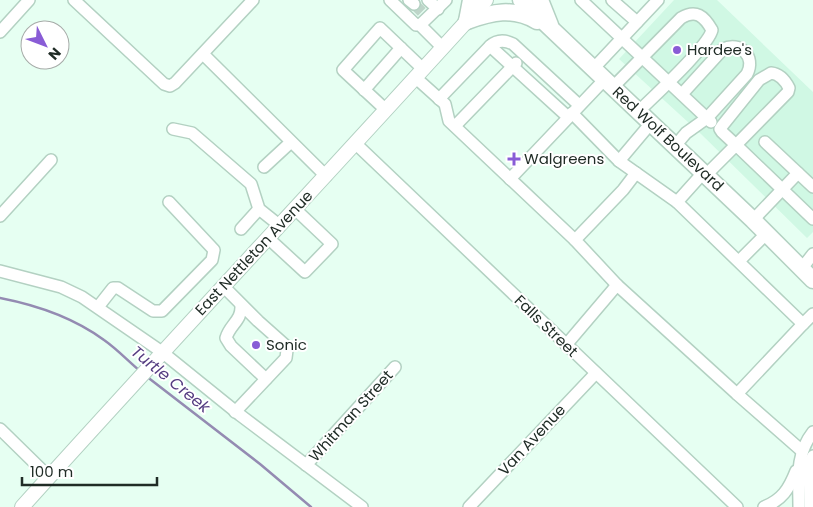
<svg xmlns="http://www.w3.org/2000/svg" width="813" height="507" font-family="Poppins,sans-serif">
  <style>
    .built { fill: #d0f8e4 }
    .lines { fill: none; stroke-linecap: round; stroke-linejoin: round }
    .stream { stroke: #948bb2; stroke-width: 2.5 }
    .minor-tunnel { stroke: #bed5c9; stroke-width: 11; stroke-dasharray: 11 5.5; stroke-linecap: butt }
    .minor-casing { stroke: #b3d1c2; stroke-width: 14 }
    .major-casing { stroke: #b3d1c2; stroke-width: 16 }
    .highway-casing { stroke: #b3d1c2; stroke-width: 19 }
    .minor { stroke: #fff; stroke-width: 11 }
    .major { stroke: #fff; stroke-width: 14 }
    .highway { stroke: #fff; stroke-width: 16 }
    .poi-dot { fill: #895cd6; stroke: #fff; stroke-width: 2 }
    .labels { text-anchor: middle; stroke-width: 4; stroke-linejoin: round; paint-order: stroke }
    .poi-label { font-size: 15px; fill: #202c26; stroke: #fff; text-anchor: start }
    .street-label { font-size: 15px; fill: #202c26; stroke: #fff }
    .water-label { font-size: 16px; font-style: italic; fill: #543c81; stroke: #fff }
  </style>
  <rect width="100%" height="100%" fill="#e6fff2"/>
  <path class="built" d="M674,0H717L813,92V232L807,238L701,134L619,59Z"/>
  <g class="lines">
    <g class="stream">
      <path d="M0,298C36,305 74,318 104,340C117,349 128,361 140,371"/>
      <path d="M146,376L260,464L311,507"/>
    </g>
    <path class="minor-tunnel" d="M414,4L422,12"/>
    <defs>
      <g id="minor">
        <path d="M74,0L164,84L170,86L175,83L253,0"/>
        <path d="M390,0L416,25H420L443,48"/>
        <path d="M409,0L414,4"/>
        <path d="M428,0L438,9"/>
        <path d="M581,0L711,122"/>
        <path d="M612,0L637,22"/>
        <path d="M420,25L446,0"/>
        <path d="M0,32L29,0"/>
        <path d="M490,46C497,40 505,40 513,44L579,105"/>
        <path d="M203,54L326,176"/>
        <path d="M593,69L658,0"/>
        <path d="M771,73C780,74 785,80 789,88L788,92L736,145L722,132L720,129L722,126L759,80Z"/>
        <path d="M416,78L445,104L449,121L575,240"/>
        <path d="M613,87L681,18C696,9 704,16 712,30C708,47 654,96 639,111"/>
        <path d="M364,90L401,48"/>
        <path d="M439,99L490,46L568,117"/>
        <path d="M386,110L343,70L380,28L423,69"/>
        <path d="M572,113L619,161"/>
        <path d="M455,126L516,63"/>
        <path d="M173,129L192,133L251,184L259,209L279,225"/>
        <path d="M765,142L813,187"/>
        <path d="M356,144L737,507"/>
        <path d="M675,146L686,133L707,118L747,74C756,56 740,41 723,49L682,94"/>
        <path d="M264,167L291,142"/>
        <path d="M636,173L619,161L651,123"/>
        <path d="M703,173L677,202L803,324L813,314"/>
        <path d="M706,175L736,145L813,219"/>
        <path d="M510,179L605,79"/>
        <path d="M0,216L51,160"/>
        <path d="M753,220L798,173"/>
        <path d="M241,229L259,209"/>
        <path d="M268,238L305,272L332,244L295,209"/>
        <path d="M739,261L767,233"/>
        <path d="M802,268L813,254"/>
        <path d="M0,271L61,287L82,297L162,352L240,415L362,507"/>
        <path d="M617,285L575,240L623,190L636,173L677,202"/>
        <path d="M223,286L258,321L285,345L287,350L286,358L235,412"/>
        <path d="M241,305C242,321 230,324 226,338L231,346L266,379"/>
        <path d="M98,307L113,288H118L153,311H162L212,260L214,250L169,202"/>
        <path d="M566,345L617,285L737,394"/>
        <path d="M0,429L49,477"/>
        <path d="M802,451L737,394L803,324"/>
        <path d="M306,465L395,367"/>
        <path d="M810,506L809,463L813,456"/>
        <path d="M469,507L596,373"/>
        <path d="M764,507C782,500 789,489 796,471"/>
        <path d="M799,507C799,480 795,455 813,432"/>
      </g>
      <path id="major" d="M22,507C175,337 332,170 486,0"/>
      <g id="highway">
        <path d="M521,0L753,220L813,280"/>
        <path d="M540,0L550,25"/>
        <path d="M467,21C492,12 513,7 537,21"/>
        <path d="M467,21L471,0"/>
      </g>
    </defs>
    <use href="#minor" class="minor-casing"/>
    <use href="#major" class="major-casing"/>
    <use href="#highway" class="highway-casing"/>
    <use href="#minor" class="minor"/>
    <use href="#major" class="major"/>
    <use href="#highway" class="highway"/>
  </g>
  <g class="poi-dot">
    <circle cx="677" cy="50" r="5"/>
    <path d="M511.5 151.5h5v5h5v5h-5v5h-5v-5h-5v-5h5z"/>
    <circle cx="256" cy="345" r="5"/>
  </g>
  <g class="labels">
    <g class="poi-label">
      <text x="687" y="55">Hardee's</text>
      <text x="524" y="164">Walgreens</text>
      <text x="266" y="350">Sonic</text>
    </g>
    <g class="street-label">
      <text transform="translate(668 139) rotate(43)" y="5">Red Wolf Boulevard</text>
      <text transform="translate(254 253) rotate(-47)" y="5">East Nettleton Avenue</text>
      <text transform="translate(546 326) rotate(44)" y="5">Falls Street</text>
      <text transform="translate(351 416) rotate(-48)" y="5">Whitman Street</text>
      <text transform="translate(532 440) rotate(-47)" y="5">Van Avenue</text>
    </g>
    <g class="water-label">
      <text transform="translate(171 379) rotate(39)" y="6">Turtle Creek</text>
    </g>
  </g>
  <g transform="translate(45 45) rotate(132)"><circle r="24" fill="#ffffff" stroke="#a6aba8"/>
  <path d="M0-4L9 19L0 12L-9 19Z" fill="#895cd6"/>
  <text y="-8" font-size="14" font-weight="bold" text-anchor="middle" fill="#202c26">N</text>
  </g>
  <path d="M22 477v8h135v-8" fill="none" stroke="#202c26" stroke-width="2.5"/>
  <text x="30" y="477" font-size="15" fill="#202c26" stroke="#ffffff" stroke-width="4" paint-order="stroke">100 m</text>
</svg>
